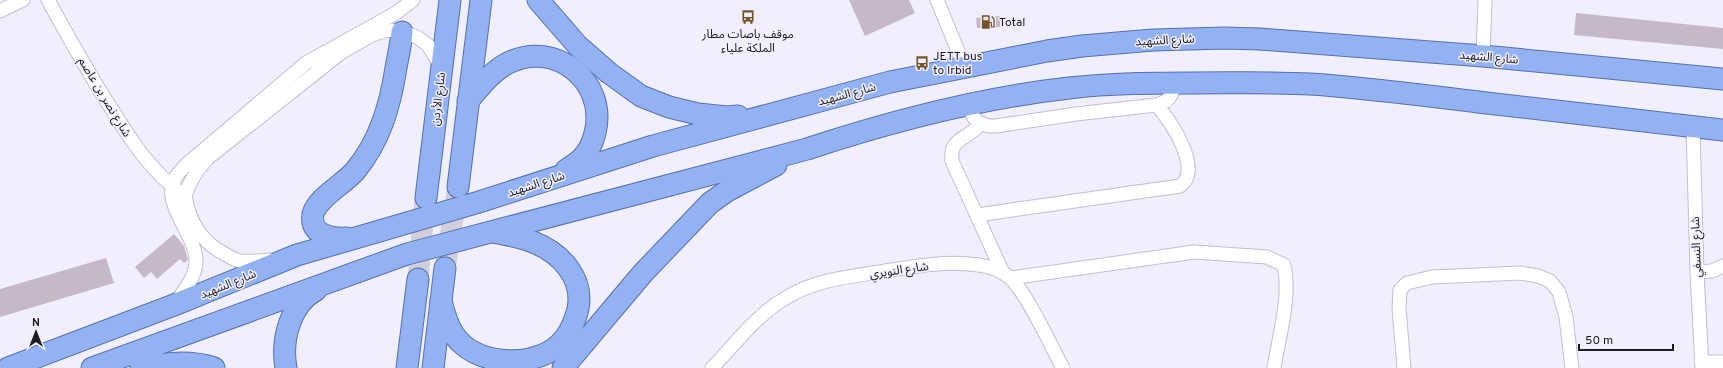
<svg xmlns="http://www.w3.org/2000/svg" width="1723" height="368" font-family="Overpass,'Noto Sans Arabic',sans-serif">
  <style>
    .building { fill: #c5b9c7 }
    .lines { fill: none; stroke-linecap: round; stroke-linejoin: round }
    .trunk-tunnel { stroke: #d1cfdc; stroke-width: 21; stroke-dasharray: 21 10; stroke-linecap: butt }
    .minor-casing { stroke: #c1bfcf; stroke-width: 15 }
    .trunk-casing { stroke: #5670a8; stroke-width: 23 }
    .minor { stroke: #fff; stroke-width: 13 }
    .trunk { stroke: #92b2f4; stroke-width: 21 }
    .labels { text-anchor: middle; stroke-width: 3; stroke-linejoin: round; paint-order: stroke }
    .poi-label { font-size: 12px; fill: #1c1b21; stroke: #f1effd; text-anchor: start }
    .street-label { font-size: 12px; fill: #1c1b21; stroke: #f1effd }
  </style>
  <rect width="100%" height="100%" fill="#f1effd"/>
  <g class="building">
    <path d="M849,0H909L915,13L865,36Z"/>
    <path d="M1576,13L1723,28V49L1574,35Z"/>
    <path d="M1000,16V27L977,28L976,18Z"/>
    <path d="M174,234L184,246L188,260L184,263L180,259L157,279L151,272L144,278L135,267Z"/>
    <path d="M106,258L114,283L0,317V289Z"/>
  </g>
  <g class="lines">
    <g class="trunk-tunnel">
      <path d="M445,268L458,187"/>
      <path d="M418,279L425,200"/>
    </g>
    <defs>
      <g id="minor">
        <path d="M48,0C68,36 88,73 111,108C132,142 152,173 185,196C189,221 202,243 225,254C230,257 235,260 239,261C250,262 260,261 270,260"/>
        <path d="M937,0L965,68"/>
        <path d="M0,11L23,0"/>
        <path d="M1483,56L1485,0"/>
        <path d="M969,104C971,120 981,127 996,126L1076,114L1156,105C1169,102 1173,95 1175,83"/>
        <path d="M980,124C968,140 949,137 952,161L1003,273"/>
        <path d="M1693,127L1697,272L1702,368"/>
        <path d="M185,196C190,180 197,170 208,158L342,52L372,35L387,30L402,32L417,37L428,45L442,68"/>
        <path d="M977,215L1180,186C1203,170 1171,120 1156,105"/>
        <path d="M1697,272L1712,271L1723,266"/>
        <path d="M1011,278L1194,252L1267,257L1284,265C1291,297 1279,336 1274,368"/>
        <path d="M175,304C183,291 197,276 196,260C195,233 161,204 175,178C178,173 183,168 187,164L306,63L396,13L413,0"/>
        <path d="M1701,362H1723"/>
        <path d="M712,368C736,343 758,313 789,296C816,280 848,277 879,272C911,267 946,260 978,265C989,266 1000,270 1009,277C1025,289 1052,348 1063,368"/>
        <path d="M1404,368L1399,308L1400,290L1407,283L1432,277L1521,273L1538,276L1550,281L1559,292L1566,317L1572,368"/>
      </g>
      <g id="trunk">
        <path d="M538,0L578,46L609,73L641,96L669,107L698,114L727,117L738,116"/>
        <path d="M468,101C480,87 492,71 508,63C555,39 608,82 595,133C593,141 590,150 583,157C579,162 572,166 566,170"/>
        <path d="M458,187L481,0"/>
        <path d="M426,198L450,0"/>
        <path d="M347,238C332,239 309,235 313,214C317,198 344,184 355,171C380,141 390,106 396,68C398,56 401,44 402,32"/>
        <path d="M441,301C444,313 447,325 454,335C475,365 528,368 555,348C568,338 574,325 578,309C584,278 561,253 533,242C521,237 507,235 494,232"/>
        <path d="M8,368L174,305L297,255L479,202L653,146L890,82L1047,51L1082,46L1153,40L1225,38L1260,39L1483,56L1723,79"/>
        <path d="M92,368L407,254L807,149C892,121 980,98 1069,88C1111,83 1153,83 1195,83C1234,83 1273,82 1311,84C1367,88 1422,95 1478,102C1560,111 1641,121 1723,130"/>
        <path d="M141,368C165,363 190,360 214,368"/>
        <path d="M286,368C281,340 290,304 316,290"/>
        <path d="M407,368L418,279"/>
        <path d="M433,368L445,268"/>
        <path d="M563,368L643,273L710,203L727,191L776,165"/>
      </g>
    </defs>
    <use href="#minor" class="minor-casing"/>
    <use href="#trunk" class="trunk-casing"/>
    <use href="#minor" class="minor"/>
    <use href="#trunk" class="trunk"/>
  </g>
  <defs>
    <symbol id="bus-bare" viewBox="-9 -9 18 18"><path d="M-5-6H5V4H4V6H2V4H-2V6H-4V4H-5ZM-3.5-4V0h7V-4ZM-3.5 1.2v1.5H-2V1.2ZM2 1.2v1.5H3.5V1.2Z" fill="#735429" stroke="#f1effd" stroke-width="2.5" paint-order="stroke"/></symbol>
    <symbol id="fuel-bare" viewBox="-9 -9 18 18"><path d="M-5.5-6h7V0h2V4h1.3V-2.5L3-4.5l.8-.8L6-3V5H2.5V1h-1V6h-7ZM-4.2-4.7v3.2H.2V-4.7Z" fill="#735429" stroke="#f1effd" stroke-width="2.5" paint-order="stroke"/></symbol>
  </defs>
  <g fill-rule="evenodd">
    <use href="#bus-bare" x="738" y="7" width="20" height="20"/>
    <use href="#fuel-bare" x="978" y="12" width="20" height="20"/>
    <use href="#bus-bare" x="912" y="53" width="20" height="20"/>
  </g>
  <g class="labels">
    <g class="poi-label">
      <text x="999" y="26">Total</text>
      <text x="748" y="38" text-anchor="middle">موقف باصات مطار<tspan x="748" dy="14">الملكة علياء</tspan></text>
      <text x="933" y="60">JETT bus<tspan x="933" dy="14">to Irbid</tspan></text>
    </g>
    <g class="street-label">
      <text transform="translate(1165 40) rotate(-3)" y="4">شارع الشهيد</text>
      <text transform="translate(1489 57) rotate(5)" y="4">شارع الشهيد</text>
      <text transform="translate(847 94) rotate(-15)" y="4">شارع الشهيد</text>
      <text transform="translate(105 97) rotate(59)" y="4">شارع نصر بن عاصم</text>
      <text transform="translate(438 99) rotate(-83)" y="4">شارع الأردن</text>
      <text transform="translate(536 184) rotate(-18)" y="4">شارع الشهيد</text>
      <text transform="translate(1696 247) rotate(-92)" y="4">شارع النسفي</text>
      <text transform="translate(899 270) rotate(-8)" y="4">شارع النويري</text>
      <text transform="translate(228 284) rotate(-22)" y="4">شارع الشهيد</text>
    </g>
  </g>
  <g transform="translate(36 332)" stroke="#f1effd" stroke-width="3" paint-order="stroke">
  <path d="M0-3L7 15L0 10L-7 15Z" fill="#1c1b21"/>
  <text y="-6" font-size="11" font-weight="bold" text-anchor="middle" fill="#1c1b21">N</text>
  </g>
  <path d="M1579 344v6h94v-6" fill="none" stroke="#1c1b21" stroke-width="2"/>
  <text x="1585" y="344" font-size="12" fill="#1c1b21" stroke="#f1effd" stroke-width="3" paint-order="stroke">50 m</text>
</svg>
